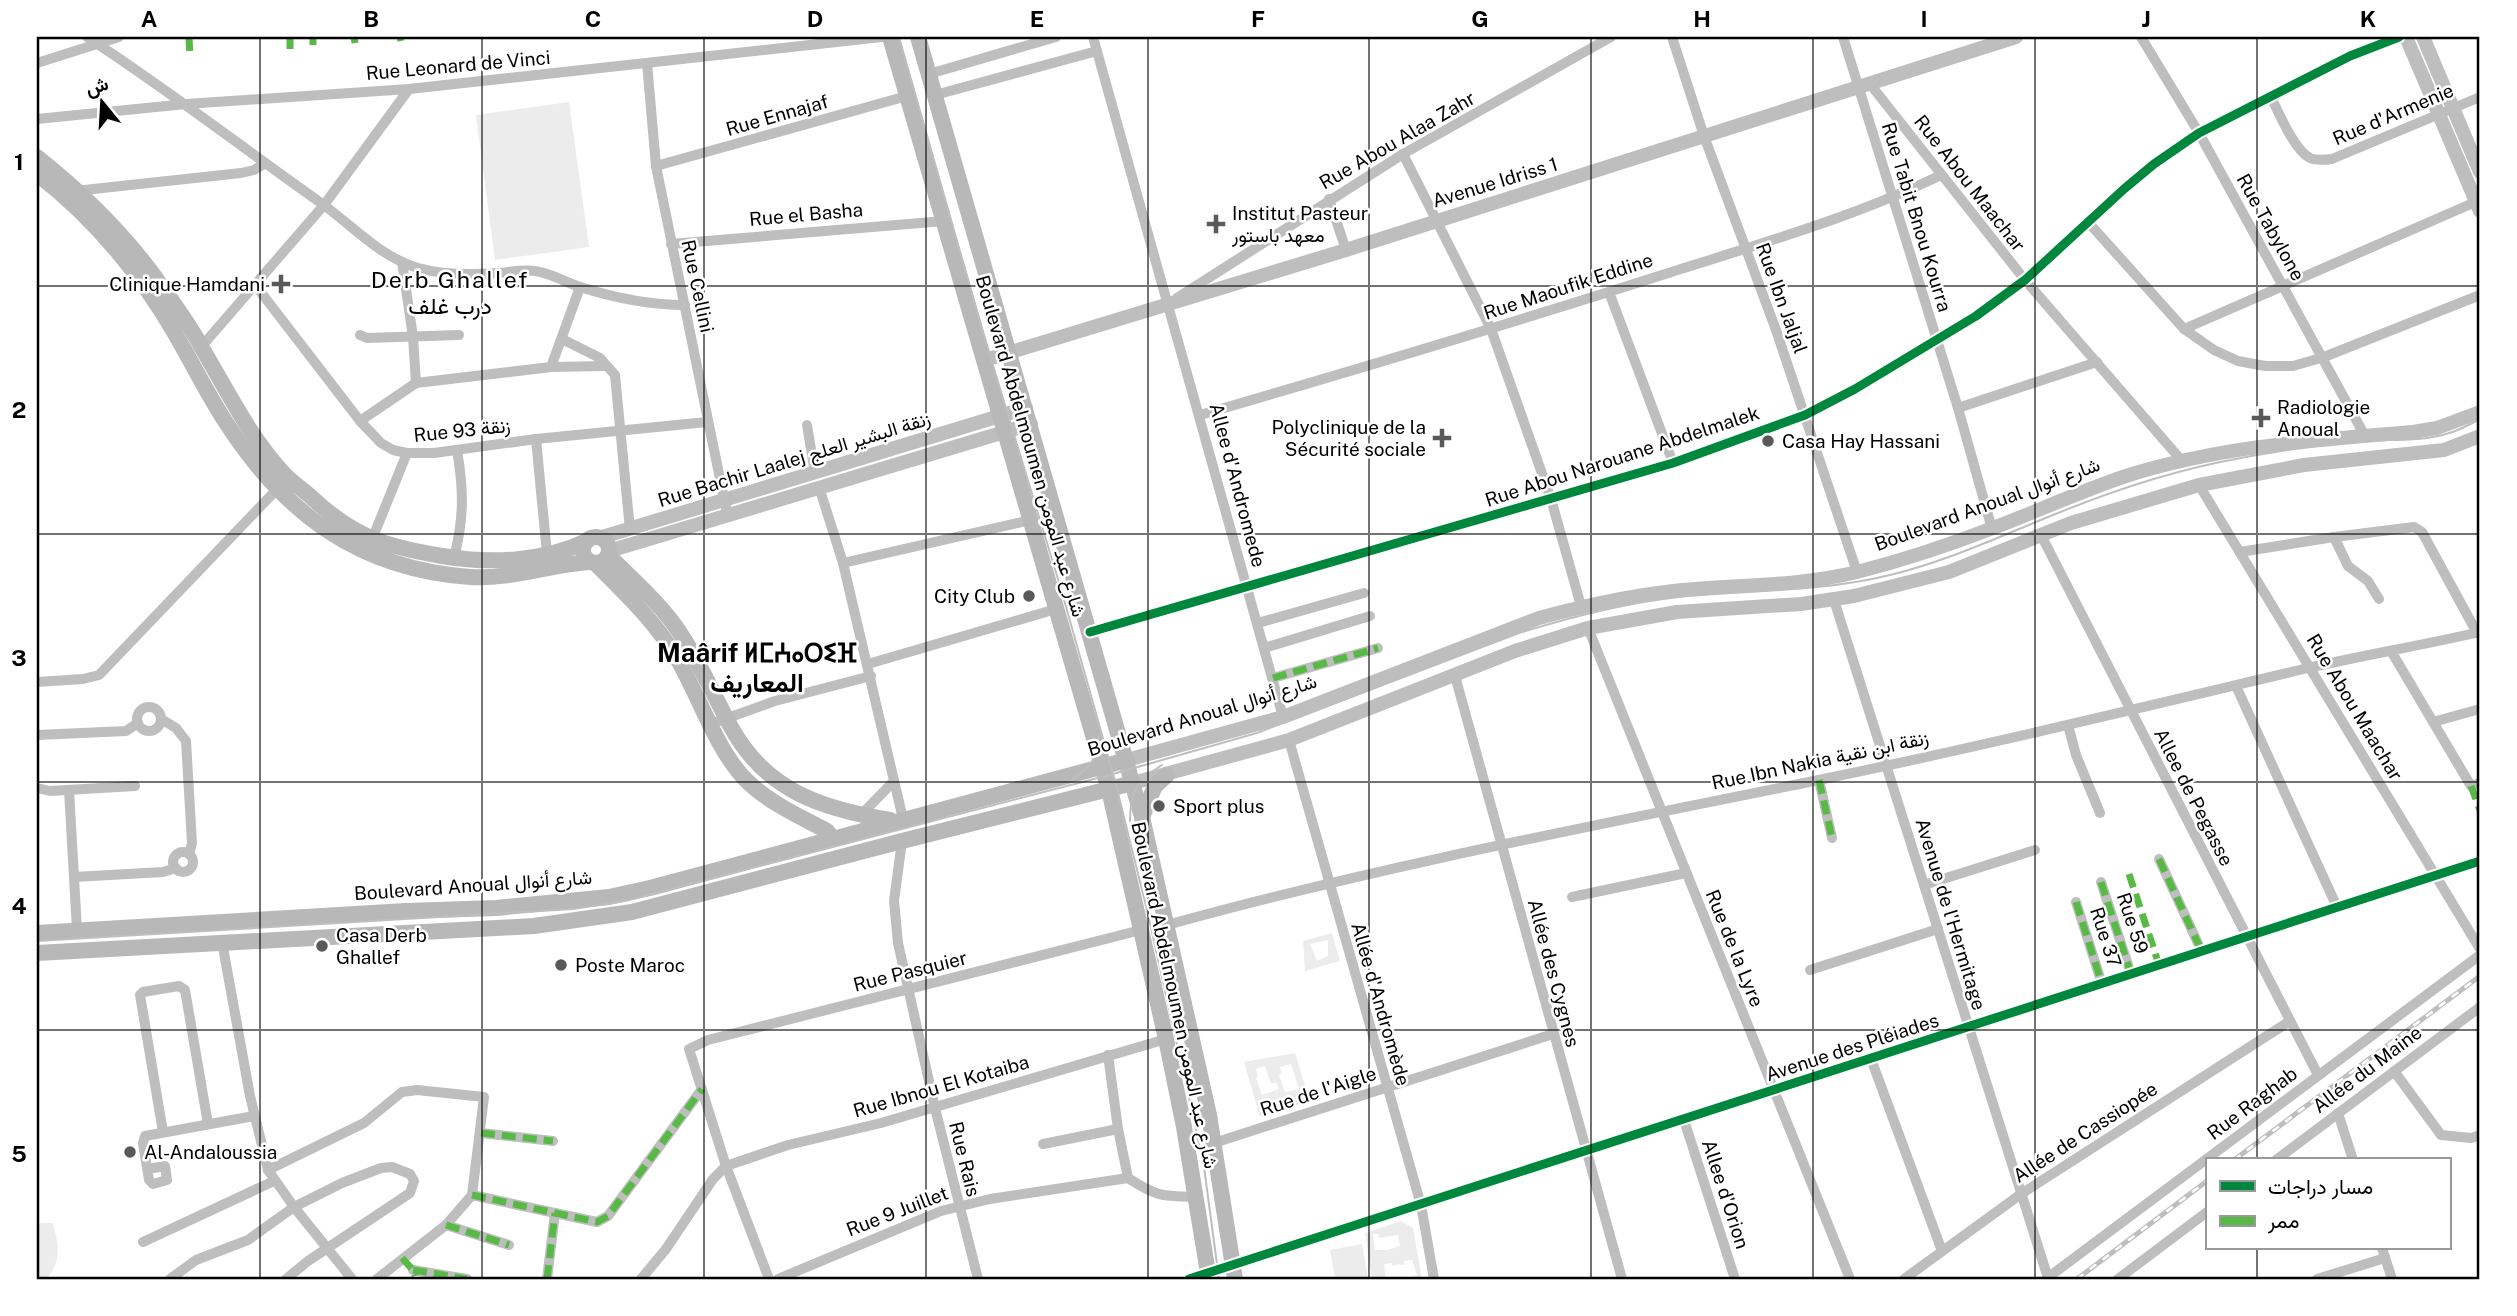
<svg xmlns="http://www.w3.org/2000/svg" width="2517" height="1316" font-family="'Public Sans',Vazirmatn,'Noto Sans Tifinagh',sans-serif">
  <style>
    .green { fill: #ececec; fill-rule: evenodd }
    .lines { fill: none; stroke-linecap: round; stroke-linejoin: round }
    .minor { stroke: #bebebe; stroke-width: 10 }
    .tertiary { stroke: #bebebe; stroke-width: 14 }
    .secondary { stroke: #b8b8b8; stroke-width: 16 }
    .tram { stroke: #bebebe; stroke-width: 2 }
    .rail-casing { stroke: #bebebe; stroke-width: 5 }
    .rail { stroke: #fff; stroke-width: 2.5; stroke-dasharray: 8; stroke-linecap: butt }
    .quiet { stroke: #58b947; stroke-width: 7; stroke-dasharray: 14 7; stroke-linecap: butt }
    .cycleway-casing { stroke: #fff; stroke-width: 13 }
    .cycleway { stroke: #00873e; stroke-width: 9 }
    .grid { fill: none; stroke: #000; stroke-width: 2; stroke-opacity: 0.55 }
    .poi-dot { fill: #595959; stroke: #fff; stroke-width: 2.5 }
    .labels { text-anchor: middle; stroke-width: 5; stroke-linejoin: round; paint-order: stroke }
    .street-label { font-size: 19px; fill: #000; stroke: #fff }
    .poi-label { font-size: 19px; fill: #000; stroke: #fff; text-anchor: start }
    .quarter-label { font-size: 23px; letter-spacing: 2px; fill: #000; stroke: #fff }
    .district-label { font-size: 26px; font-weight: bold; fill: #000; stroke: #fff }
    .neatline { fill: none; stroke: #000; stroke-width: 2.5 }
    .grid-label { font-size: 23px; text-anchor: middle; font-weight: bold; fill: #000 }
  </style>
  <rect width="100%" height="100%" fill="#fff"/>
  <g class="green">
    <path d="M569,102L589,247L495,260L476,115Z"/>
    <path d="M1332,933L1340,961L1305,971L1303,941ZM1328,940V956L1317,961L1310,944Z"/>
    <path d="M1295,1053L1310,1101L1260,1117L1244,1062ZM1291,1064L1299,1089L1285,1092L1279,1075L1282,1073L1280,1067ZM1265,1066L1271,1084L1276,1082L1279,1089L1262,1095L1256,1078L1258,1077L1256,1069Z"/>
    <path d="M1401,1221L1413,1228L1422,1279H1414V1276L1417,1275L1412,1260L1404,1261V1265H1400L1399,1264L1392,1266V1263L1384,1264L1386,1279H1372L1365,1233ZM1373,1234H1378L1379,1238L1398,1235L1400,1246L1387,1250H1375Z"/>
    <path d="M37,1223H53C59,1246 62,1261 46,1279H37Z"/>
    <path d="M1362,1244L1368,1279H1335L1330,1250Z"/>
  </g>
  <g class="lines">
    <g class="minor">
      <path d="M87,37C167,89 243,148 321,203C353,226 380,257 418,268C444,275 472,275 498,273C510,272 523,269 535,271C551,273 565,282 580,287C615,298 648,305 685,305"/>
      <path d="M1093,37L1283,717"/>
      <path d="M1672,37L1704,136L1776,330L1857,572"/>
      <path d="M1843,37L1958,408L1992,529"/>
      <path d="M2141,37L2199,133L2365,436"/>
      <path d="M37,63L119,37"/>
      <path d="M647,63L656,166L727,513"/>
      <path d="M929,74L1056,37"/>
      <path d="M1870,84L2025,280L2182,461"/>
      <path d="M935,95L1097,51"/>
      <path d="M2270,95C2278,111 2294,150 2310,158C2317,161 2325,160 2332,159L2480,97"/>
      <path d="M37,119L186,104L409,89L882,37"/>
      <path d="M1403,154L1491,329L1551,499L1581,606"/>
      <path d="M656,166L907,96"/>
      <path d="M75,191L241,173L254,170L264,164"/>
      <path d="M1329,199L1346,250"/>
      <path d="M2088,222L2184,329L2214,350L2238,361L2265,366H2293L2324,357L2480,295"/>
      <path d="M671,244L944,221"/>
      <path d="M402,262L413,337L416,383"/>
      <path d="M256,286L360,421L381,443L393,450L407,453H434L536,439L707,422"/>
      <path d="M1609,292L1673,463"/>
      <path d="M1177,298L1403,154L1611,37"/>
      <path d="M2184,329L2480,200"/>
      <path d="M360,335L367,338L459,335"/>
      <path d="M562,339L600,358L615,375L630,530"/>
      <path d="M202,346L324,205L409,89"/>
      <path d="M551,367L580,287"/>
      <path d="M1958,408L2097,362"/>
      <path d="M1200,415C1355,370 1509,324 1662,275C1756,245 1852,218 1941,175"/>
      <path d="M360,421L416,383L551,367L605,366"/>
      <path d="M807,425L815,473"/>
      <path d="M536,439L547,554"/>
      <path d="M2199,485L2480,949"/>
      <path d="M819,487L843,563L903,819"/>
      <path d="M2041,535L2318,1075"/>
      <path d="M2334,537L2348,566L2368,581L2379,599"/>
      <path d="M371,542L407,453"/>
      <path d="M2240,552L2334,537L2414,527L2422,532L2477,633"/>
      <path d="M454,558C464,518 464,491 457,450"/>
      <path d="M843,563L1031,520"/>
      <path d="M1834,600L2048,1278"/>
      <path d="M1258,623L1364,593"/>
      <path d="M1588,628L1850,1279"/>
      <path d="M1090,632L1673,463L1805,415L1855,389L1976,316L2025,280L2124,189L2154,164L2199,133L2350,56L2399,37"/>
      <path d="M1264,648L1370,616"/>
      <path d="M2391,651L2471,786L2480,783"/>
      <path d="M868,664L1056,609"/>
      <path d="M1455,676L1622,1279"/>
      <path d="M1273,678L1378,648"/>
      <path d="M37,682L83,679L99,675L281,485"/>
      <path d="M2236,686L2337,907"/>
      <circle cx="149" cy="719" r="12"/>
      <path d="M161,719L176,728L186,741L192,843L189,854"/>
      <path d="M2433,722L2480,709"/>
      <path d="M711,724L775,701L871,676"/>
      <path d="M2068,725L2076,755L2100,813"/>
      <path d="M37,735L126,731L138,723"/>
      <path d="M1289,740L1421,1205L1434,1279"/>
      <path d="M1819,780L1832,838"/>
      <path d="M37,788L50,791L135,786"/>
      <path d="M69,790L77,930"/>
      <path d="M861,815L894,781"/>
      <path d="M902,841L894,901L898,943L935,1108L978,1279"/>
      <circle cx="183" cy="862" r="10"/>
      <path d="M2159,859L2202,952"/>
      <path d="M74,877L163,872L176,868"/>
      <path d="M2101,882L2131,974"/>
      <path d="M1924,885L2035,850"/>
      <path d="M1572,897L1686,873"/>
      <path d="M2076,902L2102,984"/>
      <path d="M1167,925C1380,866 1598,825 1814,781C1979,747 2144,707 2308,668C2365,655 2423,645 2480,632"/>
      <path d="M222,942L250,1096L268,1170L294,1207L352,1279"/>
      <path d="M1810,970L1938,929"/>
      <path d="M1871,1059L1942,1251"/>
      <path d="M2394,1071L2441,1135L2471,1138L2480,1135"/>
      <path d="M2338,1113L2353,1160"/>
      <path d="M1684,1120L1735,1279"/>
      <path d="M1118,1129L1128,1178"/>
      <path d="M163,1132L140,995L143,992L179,986L185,990L208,1124"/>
      <path d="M481,1133L553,1141"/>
      <path d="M1214,1143L1553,1034"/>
      <path d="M1043,1144L1118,1129L1108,1055"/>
      <path d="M2276,1160L2480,1007"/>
      <path d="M148,1169L165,1166L167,1180L153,1184L149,1180L143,1143L145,1136L254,1116"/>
      <path d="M268,1170L364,1123L402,1092L417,1090L484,1097L472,1195L446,1225L377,1279"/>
      <path d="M472,1195L597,1222L608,1216L702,1089"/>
      <path d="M446,1225L509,1245"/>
      <path d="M143,1242L274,1181"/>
      <path d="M2382,1248L2392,1279"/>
      <path d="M413,1270L467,1279"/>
      <path d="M170,1279L196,1260L248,1240L294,1207L342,1183L381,1168L392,1167L410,1174L414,1181L410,1193L308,1261L286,1279"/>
      <path d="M547,1279L555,1213"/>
      <path d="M641,1279L666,1249L713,1179L726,1166L788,1145L881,1123L1166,1039"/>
      <path d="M769,1279L726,1166L689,1049L708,1040L1141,930"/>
      <path d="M778,1279L941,1211L990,1199L1128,1178C1157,1197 1162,1196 1196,1197"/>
      <path d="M1189,1279L2480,861"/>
      <path d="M1904,1279L2021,1194L2290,1021"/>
      <path d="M2046,1279L2480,955"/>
      <path d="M2118,1279L2207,1212"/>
      <path d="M2317,1279L2385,1258"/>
    </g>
    <g class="tertiary">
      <path d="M2406,37L2480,211"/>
      <path d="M2423,37L2480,172"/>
      <path d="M985,360L1346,250L2016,37"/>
      <path d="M599,538L1026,408"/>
      <path d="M609,551L1031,424"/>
      <path d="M1127,760L1283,717L1539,618C1590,604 1642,593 1695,589C1749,585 1804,585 1857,572C1904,560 1949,545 1993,528C2038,511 2081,491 2126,476C2220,446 2316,440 2413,432L2437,428L2480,412"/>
      <path d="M1133,783L1289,740L1515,651L1588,628L1677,612L1801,604L1854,596L1949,572L2071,523L2199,485L2304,465L2444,450L2480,436"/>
    </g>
    <g class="secondary">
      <path d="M890,37L1109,790L1166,1039L1184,1127L1209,1279"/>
      <path d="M918,37L1142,817L1209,1115L1235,1279"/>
      <path d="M37,157C81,192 122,232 155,277C171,300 189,323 202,348C228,392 250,438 286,476C293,483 302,489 310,496C328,513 348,528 371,538C393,547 418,552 442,556C490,564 543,562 587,541"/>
      <path d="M37,174C84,210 125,256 158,306C183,343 201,384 225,421C284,513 358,569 470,577C511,580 550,564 591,562"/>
      <circle cx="596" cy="550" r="13"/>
      <path d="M608,555C633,580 661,604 680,633C700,663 714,696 731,727C766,791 822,809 890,820"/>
      <path d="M595,563C625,593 656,622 678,660C699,696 717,751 746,780C769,803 799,816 827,831L832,838"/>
      <path d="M1142,817L1155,786L1167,775"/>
      <path d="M37,933L406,911L496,908L609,897L650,888L1127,760"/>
      <path d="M37,953L534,926L632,912L902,841L1133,783"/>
    </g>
    <g class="tram">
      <path d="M899,37L984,336L1061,589L1115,781L1147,910L1195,1125L1204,1167L1219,1279"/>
      <path d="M1067,783C1086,771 1100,759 1099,735"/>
      <path d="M1130,821C1130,792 1137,780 1162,765"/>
      <path d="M37,941L573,909L625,901L1113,774L1257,733L1519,633C1571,617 1624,603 1679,597C1749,590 1821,592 1890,575C1948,561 2003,535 2058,513C2117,489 2179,469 2241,458C2281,450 2322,445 2362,441C2390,439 2419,442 2446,434C2458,431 2469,425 2480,419"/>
    </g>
    <defs>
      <g id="rail">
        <path d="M2234,1160L2480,976"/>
        <path d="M2077,1279L2207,1181"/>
      </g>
    </defs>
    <use href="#rail" class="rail-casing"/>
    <use href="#rail" class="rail"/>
    <g class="quiet">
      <path d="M189,37L190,56"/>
      <path d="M290,37V49"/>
      <path d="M313,37V45"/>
      <path d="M354,37L355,43"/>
      <path d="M400,37L401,41"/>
      <path d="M1273,678L1378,648"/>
      <path d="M1819,780L1832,838"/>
      <path d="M2471,786L2480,810"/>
      <path d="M2159,859L2202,952"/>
      <path d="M2129,874L2159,965"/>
      <path d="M2101,882L2131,974"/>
      <path d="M2076,902L2102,984"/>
      <path d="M481,1133L553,1141"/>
      <path d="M472,1195L597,1222L608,1216L702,1089"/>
      <path d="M446,1225L509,1245"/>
      <path d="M402,1258L413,1270L415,1276"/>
      <path d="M413,1270L467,1279"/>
      <path d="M547,1279L555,1213"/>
    </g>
    <defs>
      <g id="cycleway">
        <path d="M1090,632L1673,463L1805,415L1855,389L1976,316L2025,280L2124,189L2154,164L2199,133L2350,56L2399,37"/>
        <path d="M1189,1279L2480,861"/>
      </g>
    </defs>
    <use href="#cycleway" class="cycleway-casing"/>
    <use href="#cycleway" class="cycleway"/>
  </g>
  <path class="grid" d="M260,37V1279M482,37V1279M704,37V1279M926,37V1279M1148,37V1279M1369,37V1279M1591,37V1279M1813,37V1279M2035,37V1279M2257,37V1160M37,286H2480M37,534H2480M37,782H2480M37,1030H2480M2257,1248V1279"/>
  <g class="poi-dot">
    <path d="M1212.5 213.5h7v7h7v7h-7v7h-7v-7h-7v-7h7z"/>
    <path d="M277.5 273.5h7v7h7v7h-7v7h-7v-7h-7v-7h7z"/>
    <path d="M2257.5 407.5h7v7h7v7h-7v7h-7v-7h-7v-7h7z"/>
    <path d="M1438.5 427.5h7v7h7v7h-7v7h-7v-7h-7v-7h7z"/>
    <circle cx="1768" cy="441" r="7"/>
    <circle cx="1029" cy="596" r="7"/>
    <circle cx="1159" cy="806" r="7"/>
    <circle cx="322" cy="946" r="7"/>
    <circle cx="561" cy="965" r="7"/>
    <circle cx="130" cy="1152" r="7"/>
  </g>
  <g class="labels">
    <g class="street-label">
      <text transform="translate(458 65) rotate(-5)" y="7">Rue Leonard de Vinci</text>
      <text transform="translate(2393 114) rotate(-23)" y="7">Rue d'Armenie</text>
      <text transform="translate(777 115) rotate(-16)" y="7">Rue Ennajaf</text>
      <text transform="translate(1397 140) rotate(-30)" y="7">Rue Abou Alaa Zahr</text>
      <text transform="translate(1495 182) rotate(-17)" y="7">Avenue Idriss 1</text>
      <text transform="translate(1970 183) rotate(52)" y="7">Rue Abou Maachar</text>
      <text transform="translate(806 214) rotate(-5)" y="7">Rue el Basha</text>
      <text transform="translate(1917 217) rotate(73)" y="7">Rue Tabit Bnou Kourra</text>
      <text transform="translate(2271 227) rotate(61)" y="7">Rue Tabylone</text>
      <text transform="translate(698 286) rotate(78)" y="7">Rue Cellini</text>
      <text transform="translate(1568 286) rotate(-18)" y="7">Rue Maoufik Eddine</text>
      <text transform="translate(1782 298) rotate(70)" y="7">Rue Ibn Jaljal</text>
      <text transform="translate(462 430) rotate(-6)" y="7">Rue 93 زنقة</text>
      <text transform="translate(1031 446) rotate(74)" y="7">Boulevard Abdelmoumen شارع عبد المومن</text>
      <text transform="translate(1622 456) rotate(-18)" y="7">Rue Abou Narouane Abdelmalek</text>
      <text transform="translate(794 459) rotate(-17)" y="7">Rue Bachir Laalej زنقة البشير العلج</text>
      <text transform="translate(1238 485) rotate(75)" y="7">Allee d'Andromede</text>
      <text transform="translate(1987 504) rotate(-20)" y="7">Boulevard Anoual شارع أنوال</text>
      <text transform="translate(2355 707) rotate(59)" y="7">Rue Abou Maachar</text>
      <text transform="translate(1202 715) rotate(-17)" y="7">Boulevard Anoual شارع أنوال</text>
      <text transform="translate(1820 760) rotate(-12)" y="7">Rue Ibn Nakia زنقة ابن نقية</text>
      <text transform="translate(2194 797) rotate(63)" y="7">Allee de Pegasse</text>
      <text transform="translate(473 885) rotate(-4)" y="7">Boulevard Anoual شارع أنوال</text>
      <text transform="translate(1951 914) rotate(73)" y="7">Avenue de l'Hermitage</text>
      <text transform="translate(2133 923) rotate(72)" y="7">Rue 59</text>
      <text transform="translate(2106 937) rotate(72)" y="7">Rue 37</text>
      <text transform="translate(1735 948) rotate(68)" y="7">Rue de la Lyre</text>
      <text transform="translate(910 971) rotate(-14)" y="7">Rue Pasquier</text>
      <text transform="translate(1554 973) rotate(75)" y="7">Allée des Cygnes</text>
      <text transform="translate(1175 995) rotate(78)" y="7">Boulevard Abdelmoumen شارع عبد المومن</text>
      <text transform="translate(1381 1004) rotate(74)" y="7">Allée d'Andromède</text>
      <text transform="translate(1852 1047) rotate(-18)" y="7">Avenue des Pléiades</text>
      <text transform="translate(2367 1069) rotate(-37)" y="7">Allée du Maine</text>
      <text transform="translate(941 1086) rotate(-16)" y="7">Rue Ibnou El Kotaiba</text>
      <text transform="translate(1318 1091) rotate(-18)" y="7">Rue de l'Aigle</text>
      <text transform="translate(2252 1103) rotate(-37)" y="7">Rue Raghab</text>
      <text transform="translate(2085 1132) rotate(-33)" y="7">Allée de Cassiopée</text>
      <text transform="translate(965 1159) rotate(76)" y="7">Rue Rais</text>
      <text transform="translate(1726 1194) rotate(72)" y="7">Allee d'Orion</text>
      <text transform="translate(897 1211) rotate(-21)" y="7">Rue 9 Juillet</text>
    </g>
    <g class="poi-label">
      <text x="1232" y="220">Institut Pasteur<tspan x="1232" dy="22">معهد باستور</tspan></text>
      <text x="265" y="291" text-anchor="end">Clinique Hamdani</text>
      <text x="2277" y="414">Radiologie<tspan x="2277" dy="22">Anoual</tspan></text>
      <text x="1426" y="434" text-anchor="end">Polyclinique de la<tspan x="1426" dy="22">Sécurité sociale</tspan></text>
      <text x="1782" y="448">Casa Hay Hassani</text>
      <text x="1015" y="603" text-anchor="end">City Club</text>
      <text x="1173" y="813">Sport plus</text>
      <text x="336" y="942">Casa Derb<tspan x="336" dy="22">Ghallef</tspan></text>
      <text x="575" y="972">Poste Maroc</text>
      <text x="144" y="1159">Al-Andaloussia</text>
    </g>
    <g class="quarter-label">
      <text x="450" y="288">Derb Ghallef<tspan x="450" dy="26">درب غلف</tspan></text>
    </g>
    <g class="district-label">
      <text x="757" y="662">Maârif ⵍⵎⵄⴰⵔⵉⴼ<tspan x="757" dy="30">المعاريف</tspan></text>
    </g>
  </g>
  <rect width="2517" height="1316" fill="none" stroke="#ffffff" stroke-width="77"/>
  <rect x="2206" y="1158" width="245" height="91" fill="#ffffff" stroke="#999999" stroke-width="2"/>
  <rect x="2220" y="1181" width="35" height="10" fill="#00873e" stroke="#999999" stroke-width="2"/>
  <text x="2268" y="1194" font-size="21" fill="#000000">مسار دراجات</text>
  <rect x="2220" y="1216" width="35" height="10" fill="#58b947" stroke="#999999" stroke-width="2"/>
  <text x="2268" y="1228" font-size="21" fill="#000000">ممر</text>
  <g transform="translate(102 102) rotate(342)" stroke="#ffffff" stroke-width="5" paint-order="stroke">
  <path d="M0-5L12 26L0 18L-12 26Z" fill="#000000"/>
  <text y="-10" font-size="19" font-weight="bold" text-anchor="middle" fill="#000000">ش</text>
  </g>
  <rect x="38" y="38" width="2440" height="1240" class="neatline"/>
  <g class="grid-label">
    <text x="149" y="27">A</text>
    <text x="371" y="27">B</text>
    <text x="593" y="27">C</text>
    <text x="815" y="27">D</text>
    <text x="1037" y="27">E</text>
    <text x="1258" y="27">F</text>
    <text x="1480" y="27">G</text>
    <text x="1702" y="27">H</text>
    <text x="1924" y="27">I</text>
    <text x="2146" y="27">J</text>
    <text x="2368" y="27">K</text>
    <text x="19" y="170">1</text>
    <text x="19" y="418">2</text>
    <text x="19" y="666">3</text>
    <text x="19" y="914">4</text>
    <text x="19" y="1162">5</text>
  </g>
</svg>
